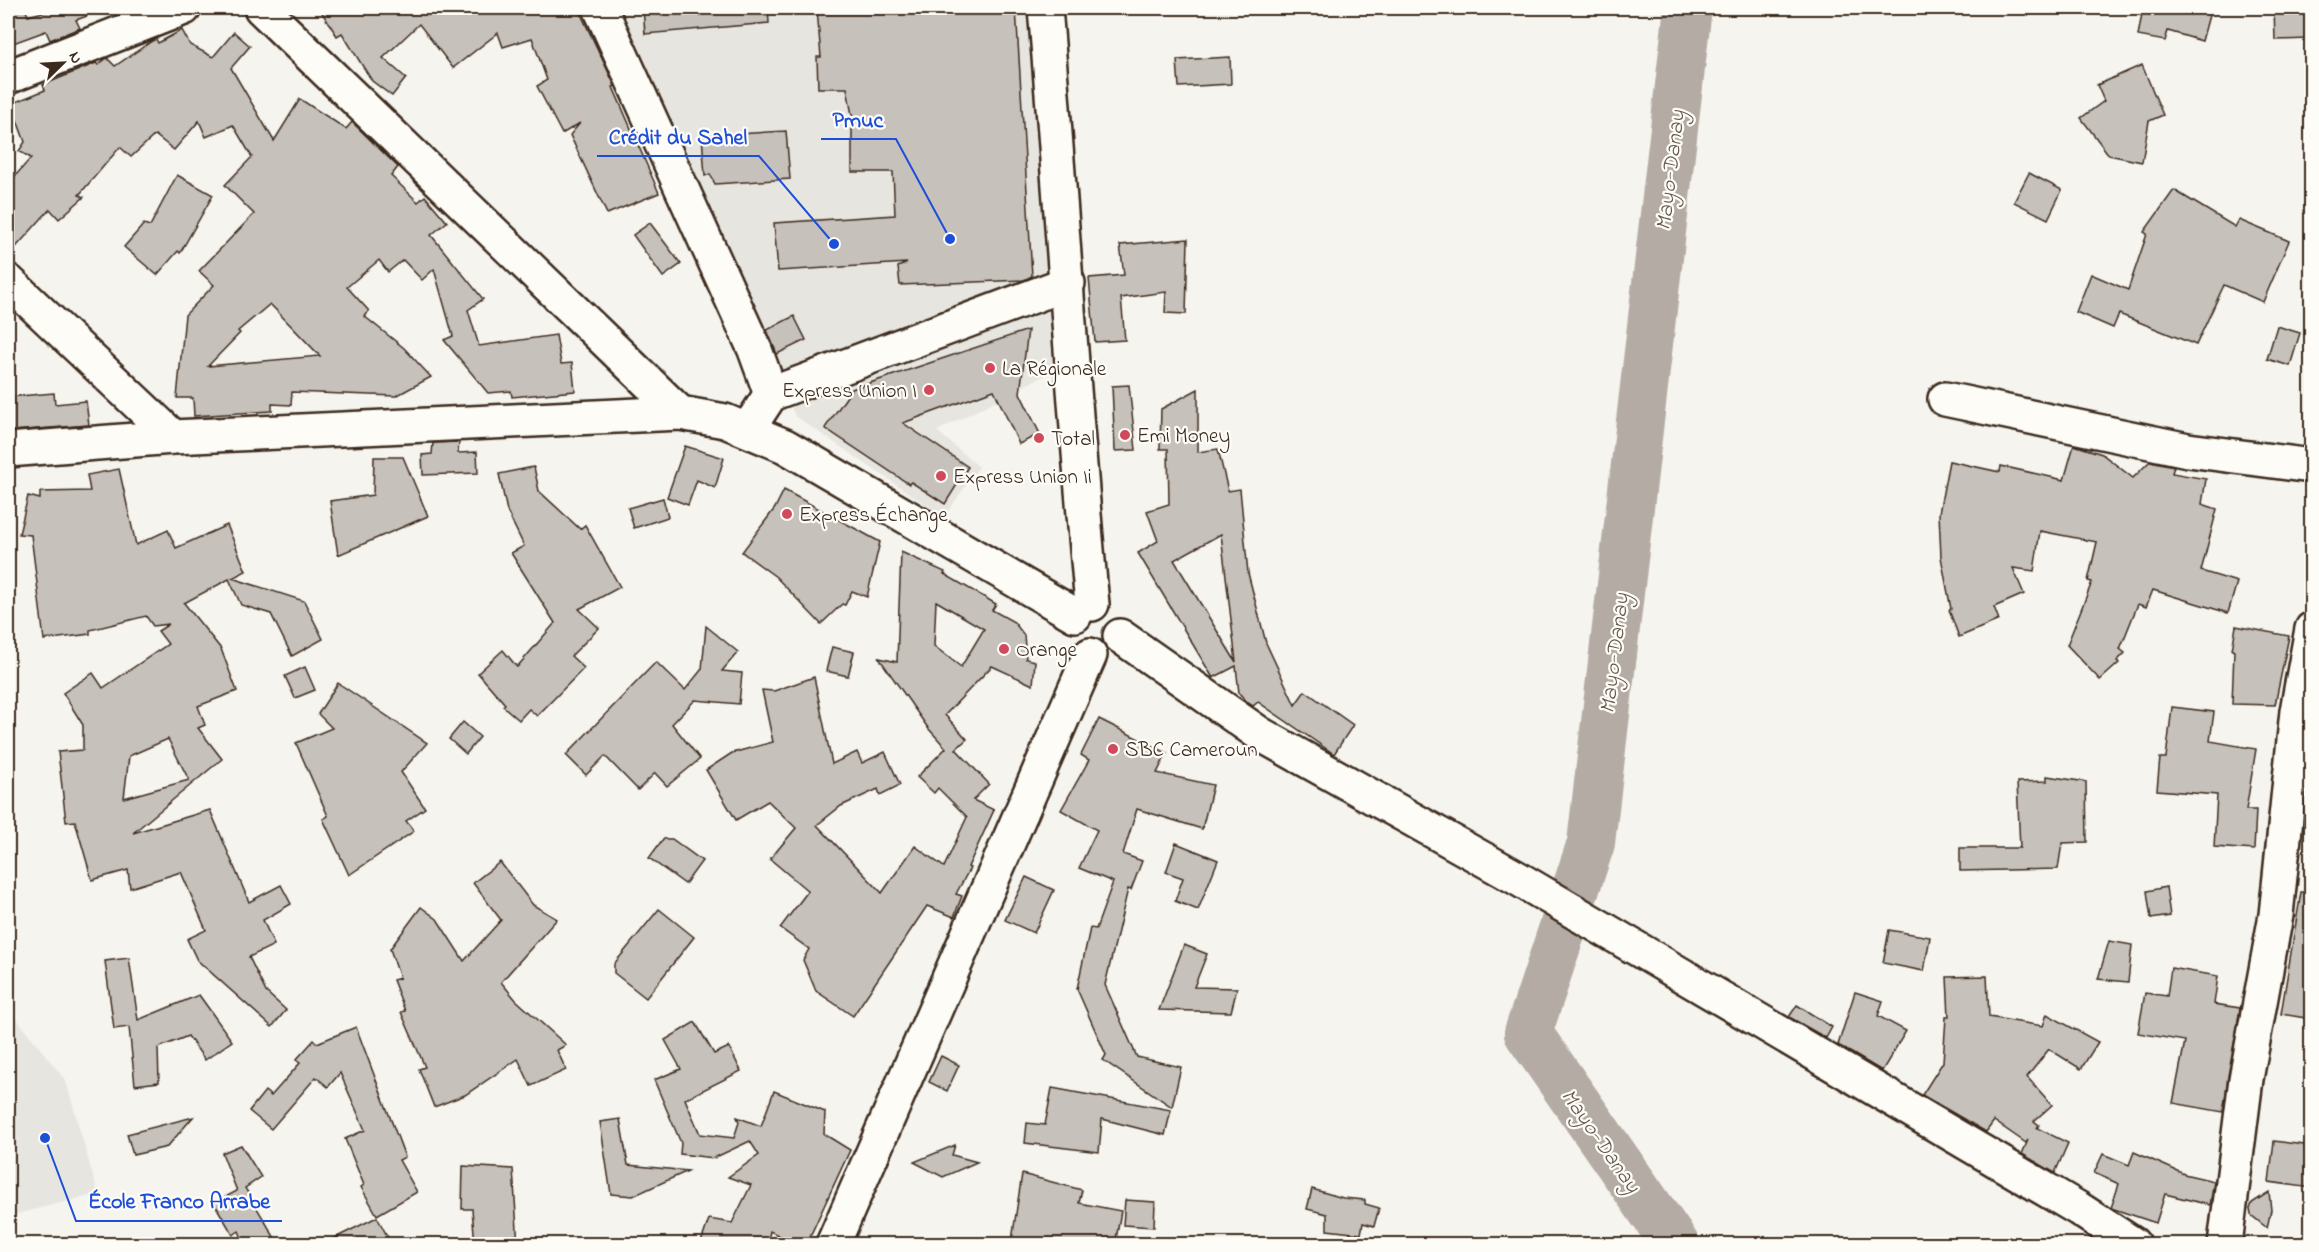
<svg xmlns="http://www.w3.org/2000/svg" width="2319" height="1252" font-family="'Indie Flower',sans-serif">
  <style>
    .built { fill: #e7e5df }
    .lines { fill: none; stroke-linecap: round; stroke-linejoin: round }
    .river { stroke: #b4aca4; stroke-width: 48 }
    .building { fill: #c7c1bb; stroke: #3b2a1e; stroke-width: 1.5; fill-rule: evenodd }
    .minor-casing { stroke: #3b2a1e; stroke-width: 38 }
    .major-casing { stroke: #3b2a1e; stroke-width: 38 }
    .minor { stroke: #fdfcf7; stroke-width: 33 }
    .major { stroke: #fdfcf7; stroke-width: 33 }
    .poi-dot { fill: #d1495b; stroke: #fdfcf7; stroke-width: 2 }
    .labels { text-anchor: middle; stroke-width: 4.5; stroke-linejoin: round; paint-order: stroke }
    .poi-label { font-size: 21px; fill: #3b2a1e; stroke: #fdfcf7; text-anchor: start }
    .water-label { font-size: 22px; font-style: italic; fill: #65584d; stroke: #fdfcf7 }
    .leader { fill: none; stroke: #1d4ed8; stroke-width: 2 }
    .callout-dot { fill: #1d4ed8; stroke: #fdfcf7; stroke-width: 2 }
    .callout-label { font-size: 22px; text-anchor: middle; font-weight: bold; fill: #1d4ed8; stroke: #fdfcf7; stroke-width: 4.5; stroke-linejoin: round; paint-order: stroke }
  </style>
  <rect width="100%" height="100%" fill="#f5f4ee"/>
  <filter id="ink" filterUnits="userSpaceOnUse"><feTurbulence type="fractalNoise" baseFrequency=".0167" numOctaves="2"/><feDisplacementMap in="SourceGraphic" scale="12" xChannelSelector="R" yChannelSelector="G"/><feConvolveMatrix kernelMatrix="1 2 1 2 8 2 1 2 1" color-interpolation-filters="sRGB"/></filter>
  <g filter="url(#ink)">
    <g class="built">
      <path d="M610,8H1027L1053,371L937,431L979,467L944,517L795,416Z"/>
      <path d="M8,1008L66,1081L98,1194L8,1216Z"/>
    </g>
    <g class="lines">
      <path class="river" d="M1675,1244L1528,1033L1591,843L1688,8"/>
    </g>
    <g class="building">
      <path d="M8,8H25L28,16L58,8H85L87,16L76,20L80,28L50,40L46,31L8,45Z"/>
      <path d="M319,8H578L615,86L613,87L659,193L607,214L570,135L580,123L562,134L537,86L547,80L532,38L503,47L498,33L453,68L419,24L383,58L406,78L392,96L372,81L342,33L337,36Z"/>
      <path d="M643,8H768L769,23L645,34Z"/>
      <path d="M840,8H1016L1032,276L1024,280L900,285L898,267L907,263L778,271L774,223L895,215L893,172H852V115L847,88H818L817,57H821L817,9Z"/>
      <path d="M2143,8H2211L2202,41L2168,31L2165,41L2138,36Z"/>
      <path d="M2274,8H2308L2309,39L2275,40Z"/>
      <path d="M182,30L190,45L213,57L234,32L250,46L231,68L274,141L300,99L346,129L352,122L398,167L391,176L418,202L425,196L447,222L431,235L483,299L468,310L479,346L556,335L561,364L572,363L575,391L512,397L511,391L488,393L444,340L453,336L434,269L422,280L403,260L388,272L379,260L347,287L369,311L364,316L404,348L431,377L396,396L292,392L291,405L272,404V411L194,416L193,398H177L185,315L214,285L199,271L254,214L225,185L252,157L233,125L206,137L199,121L174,150L155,135L131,157L120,147L79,195L84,197L59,219L50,209L8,256V184L31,158L19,151L25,142L11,104L45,90L43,85L96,63L98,65L107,58L115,66L152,41L156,39L158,43ZM270,304L320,356L208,366L240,333L238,331Z"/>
      <path d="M1230,57L1231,84L1179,87L1177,60Z"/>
      <path d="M2142,65L2163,115L2149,121L2142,162L2109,155L2081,118L2104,101L2097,85Z"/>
      <path d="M786,131L790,179L715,184L710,174L705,176L702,136Z"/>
      <path d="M2029,173L2062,190L2048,219L2014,202Z"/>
      <path d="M177,175L213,195L180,253L178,251L157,275L124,247L144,224L150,226Z"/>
      <path d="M2174,190L2235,227L2239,220L2289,241L2263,302L2224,285L2196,345L2119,314L2113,328L2076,312L2091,274L2128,290L2147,234L2144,232Z"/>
      <path d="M650,223L681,264L663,277L633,235Z"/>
      <path d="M1188,239L1186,314L1165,313L1166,292L1121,298L1125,340L1095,342L1089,278L1124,275L1120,245Z"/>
      <path d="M794,316L806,340L777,354L767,330Z"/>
      <path d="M2277,326L2300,333L2290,366L2267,359Z"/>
      <path d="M1028,330L1020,393L1040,434L1019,444L994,390L903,423L968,467L945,504L911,482L909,484L825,428L852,389Z"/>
      <path d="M1129,385L1136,450L1115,451L1112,386Z"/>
      <path d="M1198,389V452L1218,449L1228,491L1240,489L1248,573L1266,643L1295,705L1305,691L1353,725L1334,754L1258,702L1253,706L1246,701L1239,693L1236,666L1213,678L1138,553L1158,541L1147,511L1169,504L1168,449H1160L1161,409ZM1221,534L1236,662L1174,560Z"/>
      <path d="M54,393L55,404L86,401L89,425L11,431L8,397Z"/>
      <path d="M459,442L458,453L477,452L478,473L423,475L422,455L432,454L433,443Z"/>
      <path d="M2074,445L2102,454L2133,478L2150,461L2174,466L2172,473L2206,479L2202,504L2217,509L2201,571L2237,582L2228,613L2153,590L2146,607L2138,604L2120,649L2125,653L2117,661L2119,663L2100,680L2067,645L2092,582L2088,581L2097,542L2040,531L2034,571L2013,568L2024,594L1994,607L1999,620L1959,637L1949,610L1951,609L1941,557L1939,513L1949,461L2000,472L2001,466L2064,480Z"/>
      <path d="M685,446L724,458L715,488L697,480L688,505L667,497Z"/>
      <path d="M374,457H403L428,516L338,555L330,501L373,495Z"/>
      <path d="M534,467L539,491L580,529L585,525L620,587L579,609L599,628L571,656L584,668L537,716L529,709L519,720L503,706L505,704L478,673L503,650L517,667L555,623L511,553L524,546L507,511L499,474Z"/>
      <path d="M119,469L136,545L168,530L176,548L227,525L246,571L232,578L304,601L323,639L292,656L271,614L241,605L229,579L184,603L221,649L237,691L198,706L205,725L198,728L222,759L133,833L210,810L249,902L281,885L291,904L263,920L274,945L249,957L266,992L286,1010L272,1027L197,960L187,939L206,930L181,872L130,888L128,870L92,880L75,821L66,822L58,752L83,750V725L63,693L93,673L103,688L168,644L158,631L169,624L153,626L146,616L90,630V634L44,640L31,535L19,534L28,496L40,499V492L90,491L87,475ZM168,739L189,780L124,798L129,756Z"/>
      <path d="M784,490L880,542L867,597L852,591L845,605L842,604L821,624L776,577L742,552L775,508Z"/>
      <path d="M663,498L668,517L634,528L628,508Z"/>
      <path d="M901,552L945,572L944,574L996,604L992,610L1014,622L1024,635L1026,659L1035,661L1033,685L992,666L945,715L967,739L956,749L989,784L973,800L994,810L968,867L970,868L956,894L962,896L954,917L927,906L853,1016L816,991L803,960L809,949L780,928L808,891L770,859L796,828L768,801L736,820L706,770L732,753L773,742L762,690L774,691L814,677L832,764L857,752L862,763L885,752L900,785L880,795L878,789L841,806L817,825L882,893L915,846L944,867L967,817L938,788L934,793L917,777L946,748L928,728L879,658L897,662ZM936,601L984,629L961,667L934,646Z"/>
      <path d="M706,626L738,652L722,671L742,673L739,704L695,700L672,724L700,759L667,786L655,773L638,790L605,756L586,775L566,755L656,662L685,690L702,669Z"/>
      <path d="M2236,626L2289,636L2275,705L2232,704L2234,651L2232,650Z"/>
      <path d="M832,647L854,652L848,676L826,671Z"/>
      <path d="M305,667L315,690L295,698L285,676Z"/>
      <path d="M338,683L427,743L401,772L425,808L406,821L414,831L349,875L323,819L328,816L296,743L332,728L318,714Z"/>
      <path d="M2172,707L2214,712L2210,741L2256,749L2246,810H2256L2254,850L2214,847L2217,795L2157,790L2160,758H2166Z"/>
      <path d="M1099,719L1167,753L1157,773L1213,785L1202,829L1137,809L1123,854L1142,861L1131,890L1128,889L1105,985L1137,1057L1181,1067L1172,1107L1103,1060L1106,1055L1077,989L1090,928L1096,929L1113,882L1079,868L1097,830L1061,810L1089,760L1081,755Z"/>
      <path d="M463,722L480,737L466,754L449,739Z"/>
      <path d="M2047,776L2086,782L2087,842L2062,843L2058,869L1960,871V848H2020L2017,782L2047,781Z"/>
      <path d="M663,839H672L702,861L685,884L649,858Z"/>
      <path d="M1176,843L1218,860L1198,910L1175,901L1183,878L1166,872Z"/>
      <path d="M500,862L533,905L557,919L501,982L516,1000L566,1045L557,1050L566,1070L531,1086L518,1059L465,1095L434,1107L419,1069L425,1067L401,1012L405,1011L393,980L400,978L390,949L421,907L437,919L464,961L501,920L473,883Z"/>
      <path d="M1026,877L1054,890L1034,933L1005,920Z"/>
      <path d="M2166,887L2170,916L2151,919L2147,891Z"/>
      <path d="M2301,892L2312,893V1019L2281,1014Z"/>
      <path d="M659,909L694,937L646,998L614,973V964Z"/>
      <path d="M1889,930L1930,937L1924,971L1883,963Z"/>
      <path d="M2109,941L2132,945L2128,982L2098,979Z"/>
      <path d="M1184,945L1207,954L1194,987L1237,988L1231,1012L1159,1010Z"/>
      <path d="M129,958L138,1020L199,995L232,1041L205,1060L188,1036L158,1048L159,1082L135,1085L129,1027L114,1029L105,961Z"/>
      <path d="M2171,968L2218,976L2214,1004L2240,1008L2223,1112L2173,1103L2185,1041L2138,1033L2145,993L2167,996Z"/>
      <path d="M1987,976L1989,1017L2043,1026L2047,1014L2098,1042L2081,1069L2049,1049L2027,1077L2052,1105L2034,1121L2039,1125L2037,1128L2068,1143L2055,1173L2022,1154L2028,1140L2026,1143L1994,1121L1986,1132L1922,1095L1943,1062L1946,1017H1949L1947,977Z"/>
      <path d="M1855,992L1883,1001L1878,1016L1906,1031L1882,1071L1838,1045Z"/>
      <path d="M1797,1005L1832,1027L1826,1038L1789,1017Z"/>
      <path d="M695,1022L714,1054L729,1047L741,1071L685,1099L700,1134L734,1138L739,1122L737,1117L761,1126L774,1091L825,1112L824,1134L850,1150L806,1245H798L770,1231L767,1245H700L709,1219L732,1223L751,1185L728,1177L759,1155L750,1141L714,1158L680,1154L681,1143L654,1080L681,1069L665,1040Z"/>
      <path d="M356,1027L405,1157L399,1160L417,1192L377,1215L361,1187L364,1185L345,1139L365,1130L340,1073L328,1087L316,1077L271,1129L249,1111L265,1091L271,1096L300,1063L296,1060L314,1040L317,1043Z"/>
      <path d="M941,1056L959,1065L947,1091L929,1082Z"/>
      <path d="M1052,1088L1171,1110L1165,1135L1102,1119L1099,1152L1025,1143L1027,1123L1045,1125Z"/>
      <path d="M193,1117L167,1147L133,1155L127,1134Z"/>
      <path d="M620,1119L628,1165L688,1171L633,1196L611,1194L600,1122Z"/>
      <path d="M2274,1141L2312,1146V1188L2269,1182Z"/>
      <path d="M241,1145L261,1177L245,1188L279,1245H245L239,1231L233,1235L214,1203L237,1191L222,1153Z"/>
      <path d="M955,1145L952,1155L977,1162L943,1177L914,1162Z"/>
      <path d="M2134,1152L2184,1174L2214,1181L2210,1205L2165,1194L2156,1223L2111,1208L2119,1184L2094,1173L2103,1154L2129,1165Z"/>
      <path d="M463,1166L513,1169L518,1245H475L472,1209H462Z"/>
      <path d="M1022,1174L1082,1190L1079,1203L1121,1211L1115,1245H1051L1012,1240Z"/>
      <path d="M1312,1189L1343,1198L1365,1200V1204L1379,1208L1374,1226L1363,1223L1361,1234L1327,1230V1214L1307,1209Z"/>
      <path d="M2269,1192L2271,1210L2267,1228L2251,1215L2250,1209L2252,1203Z"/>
      <path d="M1125,1200L1155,1202L1154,1227L1123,1225Z"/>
      <path d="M377,1217L392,1245H321Z"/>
    </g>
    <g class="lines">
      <defs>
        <g id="minor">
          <path d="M261,8L680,413"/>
          <path d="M600,8L755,350L771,394"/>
          <path d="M8,77L184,8"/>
          <path d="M8,281L173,437"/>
          <path d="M1945,399L2188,450L2312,466"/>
          <path d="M748,429L771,394L1068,283"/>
          <path d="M2225,1244L2246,1079L2276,915L2297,711L2312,629"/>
        </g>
        <g id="major">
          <path d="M1045,8C1062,206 1073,406 1092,604"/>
          <path d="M8,450L173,437L680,413L725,421L785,446L1075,615"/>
          <path d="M1120,636L1260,734L1517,878L2079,1209L2133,1244"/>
          <path d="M833,1244L1090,655"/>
        </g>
      </defs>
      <use href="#minor" class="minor-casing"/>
      <use href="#major" class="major-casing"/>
      <use href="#minor" class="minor"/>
      <use href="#major" class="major"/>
    </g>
  </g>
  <g class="poi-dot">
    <circle cx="990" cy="368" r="6"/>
    <circle cx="929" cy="390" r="6"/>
    <circle cx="1125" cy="435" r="6"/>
    <circle cx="1039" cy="438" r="6"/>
    <circle cx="941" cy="476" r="6"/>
    <circle cx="787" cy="514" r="6"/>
    <circle cx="1004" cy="649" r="6"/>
    <circle cx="1113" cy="749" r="6"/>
  </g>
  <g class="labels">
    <g class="poi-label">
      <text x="1002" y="375">La Régionale</text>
      <text x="917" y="397" text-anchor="end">Express Union I</text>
      <text x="1137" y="442">Emi Money</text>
      <text x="1051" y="445">Total</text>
      <text x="953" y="483">Express Union Ii</text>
      <text x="799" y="521">Express Échange</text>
      <text x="1016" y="656">Orange</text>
      <text x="1125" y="756">SBC Cameroun</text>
    </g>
    <g class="water-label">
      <text transform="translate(1669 170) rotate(-83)" y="8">Mayo-Danay</text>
      <text transform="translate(1613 653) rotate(-83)" y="8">Mayo-Danay</text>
      <text transform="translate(1602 1140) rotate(55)" y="8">Mayo-Danay</text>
    </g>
  </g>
  <path class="leader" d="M950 239L896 139H821M834 244L759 156H597M45 1138L76 1221H282"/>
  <g class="callout-dot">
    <circle cx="950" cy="239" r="6"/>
    <circle cx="834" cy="244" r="6"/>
    <circle cx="45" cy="1138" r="6"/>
  </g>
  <g class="callout-label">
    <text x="858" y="127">Pmuc</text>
    <text x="678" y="144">Crédit du Sahel</text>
    <text x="179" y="1208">École Franco Arrabe</text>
  </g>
  <rect width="2319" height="1252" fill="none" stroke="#fdfcf7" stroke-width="30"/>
  <rect x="15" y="15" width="2289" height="1222" fill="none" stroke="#3b2a1e" stroke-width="2" filter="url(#ink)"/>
  <g transform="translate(63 63) rotate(66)" stroke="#fdfcf7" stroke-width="4.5" paint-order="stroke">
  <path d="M0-4.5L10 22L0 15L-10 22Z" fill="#3b2a1e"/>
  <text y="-9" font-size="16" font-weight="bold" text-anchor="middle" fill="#3b2a1e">N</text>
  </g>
</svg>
